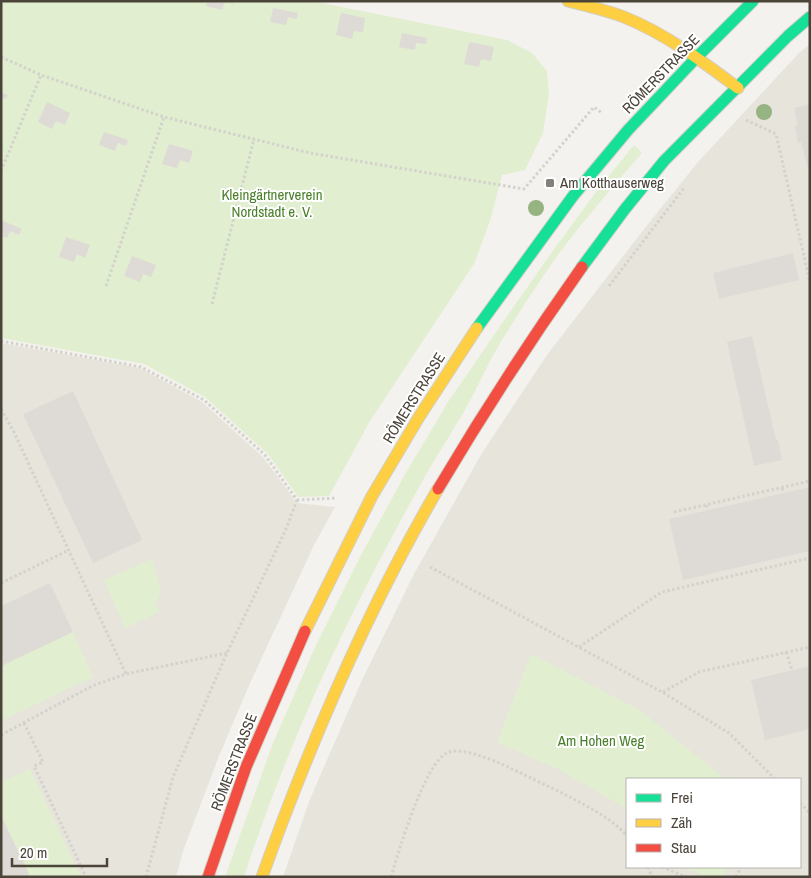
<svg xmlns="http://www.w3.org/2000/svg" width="811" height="878" font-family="'Archivo Narrow',sans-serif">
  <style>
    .residential { fill: #e7e4dc; fill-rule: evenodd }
    .green { fill: #e1eecf }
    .building { fill: #dedbd6 }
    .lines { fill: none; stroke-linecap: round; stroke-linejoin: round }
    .fast-casing { stroke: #d3cfc5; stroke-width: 13 }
    .slow-casing { stroke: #d3cfc5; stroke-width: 13 }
    .jam-casing { stroke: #d3cfc5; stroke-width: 13 }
    .path { stroke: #d3d2cc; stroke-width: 3; stroke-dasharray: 2.5 2.5; stroke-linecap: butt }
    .fast { stroke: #16e098; stroke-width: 11 }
    .slow { stroke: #ffcf43; stroke-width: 11 }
    .jam { stroke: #f24e42; stroke-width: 11 }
    .tree { fill: #96b382 }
    .poi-dot { fill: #868178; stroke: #fff; stroke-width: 2 }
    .labels { text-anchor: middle; stroke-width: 4; stroke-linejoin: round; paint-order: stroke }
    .street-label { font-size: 15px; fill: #4b4439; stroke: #fff }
    .poi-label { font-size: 15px; fill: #4b4439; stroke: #fff; text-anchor: start }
    .park-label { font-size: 15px; fill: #4a7f2a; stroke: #fff }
  </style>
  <rect width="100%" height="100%" fill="#f4f2ee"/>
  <g class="residential">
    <path d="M810,44V877H283L310,799L361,682L414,574L482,453L547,355L644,229L698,162L799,53ZM627,779H800V867H627Z"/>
    <path d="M1,343L140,368L202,402L263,457L297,503L335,507L314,545L251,681L219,756L183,851L176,877H1Z"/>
  </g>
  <g class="green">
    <path d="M1,1H312L507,40L532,53L547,71L549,94L543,133L525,170L502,175L490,221L475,262L370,421L329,496L298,497L268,454L205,397L144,364L1,338Z"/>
    <path d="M634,145L642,153C613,186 584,220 557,256C538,283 520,311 502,340C488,362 478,387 465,410C452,432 437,455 424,478C353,605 289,738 244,877H225L273,743L316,645L361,555L407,471L448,402L505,319L552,252L596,192Z"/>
    <path d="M152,559L160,588V594L156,603L159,612L125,628L104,580Z"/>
    <path d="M73,632L93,677L1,721V666Z"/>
    <path d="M531,654L638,709L726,779H627V809L560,770L497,742Z"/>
    <path d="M30,769L81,877H30L1,816V782Z"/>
    <path d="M681,867H727L722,877H709Z"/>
  </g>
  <g class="building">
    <path d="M207,1H234L233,4L225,2L222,10L206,6Z"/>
    <path d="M273,8L298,13L297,19L288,17L286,25L270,22Z"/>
    <path d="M341,13L365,18L363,32L354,31L352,39L336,35Z"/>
    <path d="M402,33L427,38L426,44L416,43L415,50L399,47Z"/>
    <path d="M469,42L494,47L491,61L481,59L479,67L464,64Z"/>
    <path d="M1,92L8,95L5,99L1,98Z"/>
    <path d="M47,102L70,113L65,125L56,121L52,129L38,122Z"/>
    <path d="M810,104V172H809L801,142L798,143L795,126H798L794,108Z"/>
    <path d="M104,132L128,140L126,146L118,143L115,151L99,145Z"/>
    <path d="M169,144L193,151L189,163L180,160L177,168L162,164Z"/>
    <path d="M1,220L22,229L19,235L10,231L7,238L1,236Z"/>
    <path d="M66,237L90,245L85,258L77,254L74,262L59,257Z"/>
    <path d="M793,253L799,280L719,299L713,273Z"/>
    <path d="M132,256L156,265L151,277L143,274L140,282L124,276Z"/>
    <path d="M752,336L776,440H778L782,460L754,466L727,342Z"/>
    <path d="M73,391L142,540L93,563L23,414Z"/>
    <path d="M810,487V551L683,580L669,519Z"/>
    <path d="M50,583L73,632L1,666V606Z"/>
    <path d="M810,666V729L765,740L751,680Z"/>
    <path d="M1,816L24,863L30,877H1Z"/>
  </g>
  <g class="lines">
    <defs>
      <g id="fast">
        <path d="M582,267L625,209L664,161L788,36L810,17"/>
        <path d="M477,328L573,196L628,130L696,58L753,1"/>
      </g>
      <g id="slow">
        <path d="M568,1C587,6 606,10 624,17C666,34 702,61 738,88"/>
        <path d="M305,631L372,496L419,417L477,328"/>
        <path d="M262,877C310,743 366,612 438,489"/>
      </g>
      <g id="jam">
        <path d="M438,489C483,413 531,339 582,267"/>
        <path d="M208,877L246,767L305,631"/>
      </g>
    </defs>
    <use href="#fast" class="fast-casing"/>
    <use href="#slow" class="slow-casing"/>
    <use href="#jam" class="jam-casing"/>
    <g class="path">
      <path d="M1,57L41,75L164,117L310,153L524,189L594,107L602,113"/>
      <path d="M746,120L776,134L810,282"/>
      <path d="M1,171L41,75"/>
      <path d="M106,286L164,117"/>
      <path d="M609,286L684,188"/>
      <path d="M212,304L254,139"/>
      <path d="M1,341L141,367L204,400L265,455L297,500"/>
      <path d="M1,409L13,430L126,674"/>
      <path d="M782,488L783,493"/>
      <path d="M297,500L337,498"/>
      <path d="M706,505L707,510"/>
      <path d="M674,512L810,481"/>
      <path d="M430,567L662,692L729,733L775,779"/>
      <path d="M1,583L69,550"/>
      <path d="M579,647L662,592L810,558"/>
      <path d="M786,652L792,670"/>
      <path d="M663,692L699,672L810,647"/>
      <path d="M24,723L43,762L34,766L86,877"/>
      <path d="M1,735L92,686L126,674L227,653"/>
      <path d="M800,803L810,813"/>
      <path d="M648,867L652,877"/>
      <path d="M662,867L686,877"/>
      <path d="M146,877L173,777L227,653L286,529L297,500"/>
      <path d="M391,877C398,853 425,762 447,753C455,749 468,752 477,755C495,760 512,769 529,777C553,789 578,800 600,814C610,820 619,827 627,836"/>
      <path d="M736,877L741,867"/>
    </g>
    <use href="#fast" class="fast"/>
    <use href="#slow" class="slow"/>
    <use href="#jam" class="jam"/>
  </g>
  <g class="tree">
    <circle cx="764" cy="112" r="8"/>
    <circle cx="536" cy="208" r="8"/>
  </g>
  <rect class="poi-dot" x="545" y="178" width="10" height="10" rx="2.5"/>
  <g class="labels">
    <g class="street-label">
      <text transform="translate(661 74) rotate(-46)" y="5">RÖMERSTRASSE</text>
      <text transform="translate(414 398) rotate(-58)" y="5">RÖMERSTRASSE</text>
      <text transform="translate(234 762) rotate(-69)" y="5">RÖMERSTRASSE</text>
    </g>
    <g class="poi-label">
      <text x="560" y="188">Am Kotthauserweg</text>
    </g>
    <g class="park-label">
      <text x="272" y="200">Kleingärtnerverein<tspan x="272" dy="17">Nordstadt e. V.</tspan></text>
      <text x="601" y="746">Am Hohen Weg</text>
    </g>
  </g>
  <rect width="811" height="878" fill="none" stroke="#4b4439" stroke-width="5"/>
  <rect x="626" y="778" width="175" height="90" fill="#ffffff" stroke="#b7b4b0"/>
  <rect x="636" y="794" width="25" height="8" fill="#16e098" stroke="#b7b4b0"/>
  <text x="671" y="803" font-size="15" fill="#4b4439">Frei</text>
  <rect x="636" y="819" width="25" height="8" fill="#ffcf43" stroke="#b7b4b0"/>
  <text x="671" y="828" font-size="15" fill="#4b4439">Zäh</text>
  <rect x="636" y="844" width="25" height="8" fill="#f24e42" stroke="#b7b4b0"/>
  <text x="671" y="853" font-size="15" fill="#4b4439">Stau</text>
  <path d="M12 858v8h95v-8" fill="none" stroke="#4b4439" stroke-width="2.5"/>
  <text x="20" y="858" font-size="15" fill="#4b4439" stroke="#ffffff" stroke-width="4" paint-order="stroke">20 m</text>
</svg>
